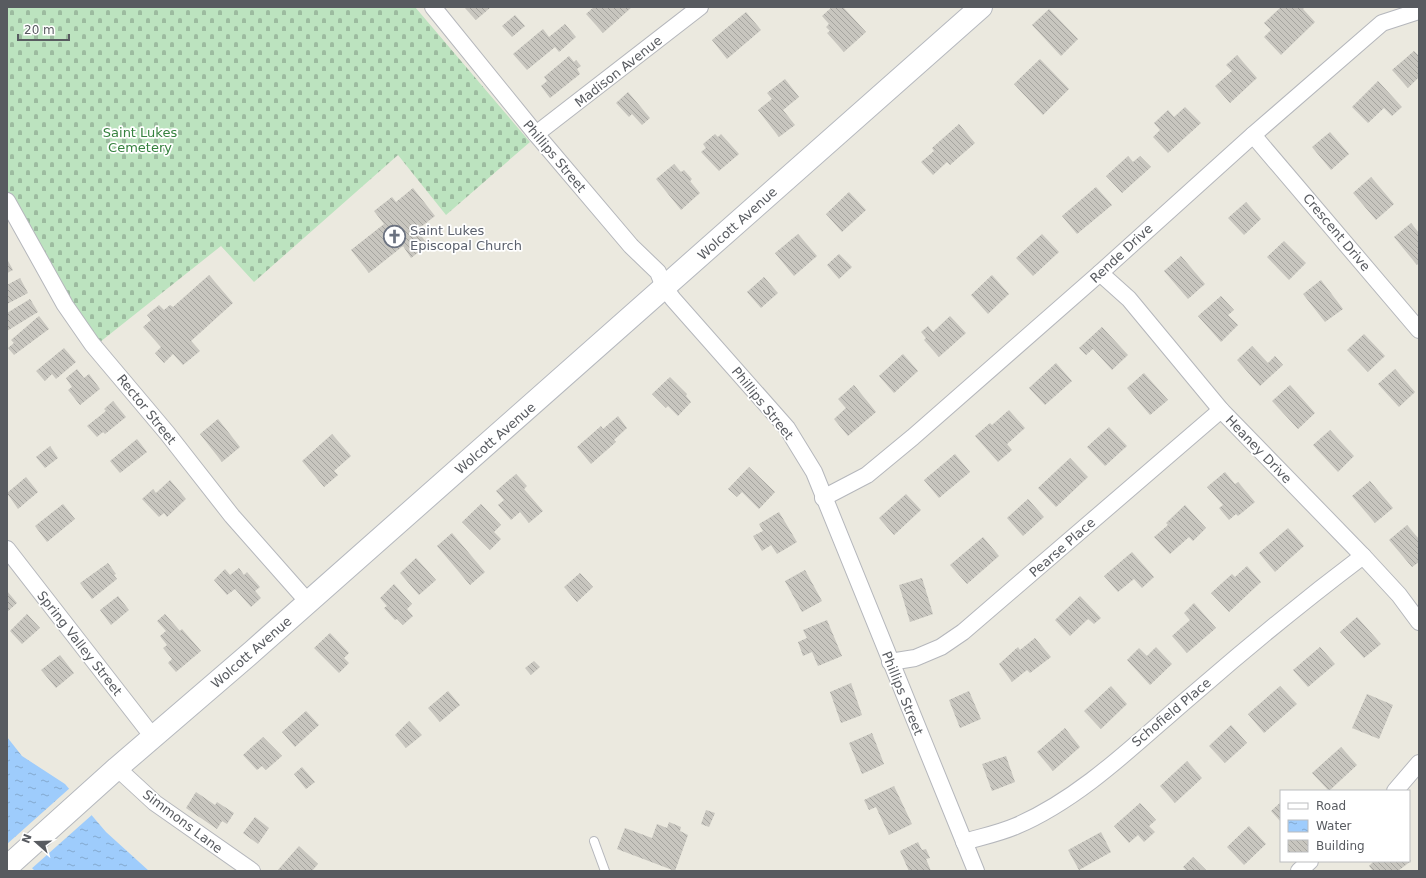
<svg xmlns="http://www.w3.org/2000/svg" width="1426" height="878" font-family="'DejaVu Sans',sans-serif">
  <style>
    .cemetery { fill: url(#cemetery-stones) }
    .water { fill: url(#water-ripples) }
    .pier { fill: #ebe9df }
    .building { fill: url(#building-back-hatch) }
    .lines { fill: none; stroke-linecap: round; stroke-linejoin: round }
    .service-casing { stroke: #b5b7bc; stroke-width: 10 }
    .minor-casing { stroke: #b5b7bc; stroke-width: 18 }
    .secondary-casing { stroke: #b5b8be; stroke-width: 24 }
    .service { stroke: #fff; stroke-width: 8 }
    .minor { stroke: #fff; stroke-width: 16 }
    .secondary { stroke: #fff; stroke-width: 22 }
    .labels { text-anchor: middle; stroke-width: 3.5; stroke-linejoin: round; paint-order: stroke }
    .street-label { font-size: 13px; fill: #585b60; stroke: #fff }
    .park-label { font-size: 13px; fill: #36823f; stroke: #fff }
    .worship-label { font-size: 13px; fill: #5b616d; stroke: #fff; text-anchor: start }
  </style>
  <defs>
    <pattern id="cemetery-stones" width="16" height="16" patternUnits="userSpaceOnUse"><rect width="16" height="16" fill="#bce3bf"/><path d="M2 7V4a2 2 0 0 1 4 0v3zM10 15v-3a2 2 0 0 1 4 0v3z" fill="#9cbb9f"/></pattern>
    <pattern id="water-ripples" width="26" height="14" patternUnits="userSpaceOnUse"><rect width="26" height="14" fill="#9eccfc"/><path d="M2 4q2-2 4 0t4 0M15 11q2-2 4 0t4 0" fill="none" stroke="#84a9cf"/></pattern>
    <pattern id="building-back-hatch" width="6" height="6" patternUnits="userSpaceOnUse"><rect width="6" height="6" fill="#c8c6bf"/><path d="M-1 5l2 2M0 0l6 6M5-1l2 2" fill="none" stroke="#a5a49f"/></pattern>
  </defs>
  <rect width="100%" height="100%" fill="#ebe9df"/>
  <path class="cemetery" d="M7,7H415L530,142L446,215L398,155L254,282L221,246L100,342L62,287L7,192Z"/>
  <path class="water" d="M7,737L22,756L65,784L106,832L149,871H35L7,844Z"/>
  <path class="pier" d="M71,787L93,814L30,870L7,847V844Z"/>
  <g class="building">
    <path d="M464,7H491L476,20Z"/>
    <path d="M594,7H632L603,33L586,14Z"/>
    <path d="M832,7H843L866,32L844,52L827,33L830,31L826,27L829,24L822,16Z"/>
    <path d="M1281,7H1305L1303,9L1315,22L1281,55L1264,37L1271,30L1264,23Z"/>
    <path d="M1049,9L1078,39L1061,56L1032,25Z"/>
    <path d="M746,12L761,30L727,59L712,40Z"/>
    <path d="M515,15L525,26L512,37L502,26Z"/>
    <path d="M565,24L576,37L559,52L555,47L527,70L513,54L543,29L549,37Z"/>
    <path d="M1414,51L1419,56V77L1408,88L1392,70Z"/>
    <path d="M1237,55L1257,78L1230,103L1215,86L1232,71L1226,65Z"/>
    <path d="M569,56L574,62L576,60L581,66L577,69L580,74L550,98L541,86L547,81L544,77Z"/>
    <path d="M1040,59L1069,89L1043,115L1014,84Z"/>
    <path d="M785,79L799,97L783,110L795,125L779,137L758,110L772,99L767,93Z"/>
    <path d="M1378,81L1402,107L1392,116L1384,108L1368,123L1352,107Z"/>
    <path d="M628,92L650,118L642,125L632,114L629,117L616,103Z"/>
    <path d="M1185,107L1201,123L1168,153L1153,137L1160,130L1154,123L1168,110L1174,117Z"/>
    <path d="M959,124L975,143L950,165L947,162L933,175L921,162L934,151L932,148Z"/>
    <path d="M1330,132L1349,154L1331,170L1312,147Z"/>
    <path d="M715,134L718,137L721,134L739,154L719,171L701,152L706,148L703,144Z"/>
    <path d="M1128,156L1133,162L1140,156L1151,167L1122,193L1106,176Z"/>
    <path d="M674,164L681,172L684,170L692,179L690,181L700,193L681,210L656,179Z"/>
    <path d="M1371,177L1394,204L1376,220L1353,193Z"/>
    <path d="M1096,187L1112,205L1077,234L1062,216Z"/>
    <path d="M413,188L435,216L417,230L428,245L411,258L403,246L369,273L351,250L384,224L374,211L392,197L396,202Z"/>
    <path d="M849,192L866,210L842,232L826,214Z"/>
    <path d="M1246,202L1261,219L1244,235L1228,218Z"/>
    <path d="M1411,223L1419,233V263L1417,265L1394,237Z"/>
    <path d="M798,234L817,256L794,276L775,253Z"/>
    <path d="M1042,234L1059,252L1033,276L1016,258Z"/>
    <path d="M1284,241L1306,263L1289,280L1267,257Z"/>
    <path d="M839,254L852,267L839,279L827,265Z"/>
    <path d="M1181,256L1205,284L1188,299L1164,271Z"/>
    <path d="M7,259L13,270L7,273Z"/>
    <path d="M209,275L233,303L191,341L200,351L183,365L173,354L164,363L155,353L161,347L143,327L151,320L147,315L159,305L164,310L170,305L173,307Z"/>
    <path d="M992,275L1009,294L988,314L971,295Z"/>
    <path d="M764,277L778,293L761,308L747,292Z"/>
    <path d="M20,278L28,293L7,304V285Z"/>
    <path d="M1321,280L1343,309L1325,322L1303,294Z"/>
    <path d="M1221,296L1234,310L1228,315L1238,325L1221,342L1198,316Z"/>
    <path d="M30,299L38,312L7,331V313Z"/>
    <path d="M39,316L49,329L14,355L8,348L14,343L11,340Z"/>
    <path d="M950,316L966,333L939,357L924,340L926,338L921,332L928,326L933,332Z"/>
    <path d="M1102,327L1128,355L1112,370L1093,349L1086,355L1079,348Z"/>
    <path d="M1364,334L1385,356L1368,372L1347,350Z"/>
    <path d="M1252,346L1268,363L1275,356L1283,365L1260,386L1237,360Z"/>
    <path d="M64,348L76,362L56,379L52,374L45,381L36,371Z"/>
    <path d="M903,354L918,371L894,393L879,376Z"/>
    <path d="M1056,363L1072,381L1045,405L1029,388Z"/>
    <path d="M77,369L84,378L89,374L100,389L80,405L68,390L72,387L66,378Z"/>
    <path d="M1395,369L1415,392L1399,407L1378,384Z"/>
    <path d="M1144,373L1168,400L1150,415L1127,388Z"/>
    <path d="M670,377L687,394L686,396L691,402L678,416L668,406L666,408L652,394Z"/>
    <path d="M854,385L876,412L848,436L834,419L846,408L838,399Z"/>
    <path d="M1290,385L1315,413L1298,429L1272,401Z"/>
    <path d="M113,401L126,417L105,434L103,432L97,437L87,426L106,411L104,409Z"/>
    <path d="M1009,410L1025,428L1007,444L1012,450L998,462L975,436L990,423L992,425Z"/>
    <path d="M618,416L627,428L614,440L616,442L591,464L577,447L601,426L603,429Z"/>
    <path d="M218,419L240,447L222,462L200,434Z"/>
    <path d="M1109,427L1127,446L1105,466L1087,447Z"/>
    <path d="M1330,430L1354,456L1338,472L1313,445Z"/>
    <path d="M332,434L351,456L334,471L338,475L324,487L302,461Z"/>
    <path d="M137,439L147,452L120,473L110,461Z"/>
    <path d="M50,446L58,458L45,468L36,457Z"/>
    <path d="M955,454L970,472L939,498L924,480Z"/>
    <path d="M1070,458L1088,477L1056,507L1038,488Z"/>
    <path d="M749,467L775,492L759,509L742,492L737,497L728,489Z"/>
    <path d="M1225,472L1235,484L1238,482L1255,502L1238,516L1236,514L1229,520L1219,508L1223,505L1207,487Z"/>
    <path d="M516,474L527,486L524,489L543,511L529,523L520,512L511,520L498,505L504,500L496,491Z"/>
    <path d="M26,477L38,492L18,509L7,493Z"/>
    <path d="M170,480L186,499L167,517L164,513L159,517L142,499L153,489L156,493Z"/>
    <path d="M1370,481L1393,508L1375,523L1352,496Z"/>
    <path d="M906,494L921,510L894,535L879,518Z"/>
    <path d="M1028,499L1044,517L1023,536L1007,518Z"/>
    <path d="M63,504L75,519L47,542L35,526Z"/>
    <path d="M481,504L501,525L494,532L501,539L490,550L462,522Z"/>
    <path d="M1185,505L1206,528L1193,541L1189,537L1170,554L1154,537L1168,525L1166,523Z"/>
    <path d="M779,512L797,542L777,554L771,545L762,551L753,536L763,531L759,524Z"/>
    <path d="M1407,525L1419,539V562L1412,567L1389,540Z"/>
    <path d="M1288,528L1304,546L1275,572L1259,553Z"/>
    <path d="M452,533L485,572L470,585L437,546Z"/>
    <path d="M983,537L999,556L967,584L950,565Z"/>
    <path d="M1132,552L1154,577L1142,588L1134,579L1118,592L1104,576Z"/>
    <path d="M416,558L436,580L419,595L400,573Z"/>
    <path d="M108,563L116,574L114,575L117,579L92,599L80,583Z"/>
    <path d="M1247,566L1261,582L1229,612L1211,593L1232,574L1235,577Z"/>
    <path d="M239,568L244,575L247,572L260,587L255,591L261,598L251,607L235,589L227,595L214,580L225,569L230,575Z"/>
    <path d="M805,570L822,601L802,612L785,581Z"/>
    <path d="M580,573L593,587L577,602L564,587Z"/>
    <path d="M922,578L933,614L910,622L899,585Z"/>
    <path d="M394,584L412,604L407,609L413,616L403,625L397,619L395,620L384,608L387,606L380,598Z"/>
    <path d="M7,591L17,603L7,612Z"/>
    <path d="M118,596L129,610L111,625L100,610Z"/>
    <path d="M1080,596L1101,618L1094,624L1088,619L1070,636L1055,620Z"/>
    <path d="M1194,603L1216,628L1187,653L1172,636L1190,620L1184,613Z"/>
    <path d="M27,614L40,628L22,644L10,631Z"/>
    <path d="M165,614L180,631L182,629L201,651L176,672L168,663L172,659L163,648L167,645L160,636L166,631L157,621Z"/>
    <path d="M1357,617L1381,644L1364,658L1340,632Z"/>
    <path d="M827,620L842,656L818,666L812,652L803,656L798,642L807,638L803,630Z"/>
    <path d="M330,633L349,653L344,658L349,663L339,673L314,648Z"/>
    <path d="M1035,638L1051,657L1030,673L1027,670L1012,682L999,664L1018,647L1020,650Z"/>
    <path d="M1156,647L1172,664L1150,685L1127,660L1139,648L1147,656Z"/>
    <path d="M1320,647L1335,664L1308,687L1293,670Z"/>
    <path d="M60,655L74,673L56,688L41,670Z"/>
    <path d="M534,661L540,667L531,675L525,668Z"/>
    <path d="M851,683L862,715L841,723L830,692Z"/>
    <path d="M1111,686L1127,704L1101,729L1084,711Z"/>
    <path d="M1280,686L1297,704L1264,733L1248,714Z"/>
    <path d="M448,691L460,705L440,722L428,708Z"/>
    <path d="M969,691L981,719L960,728L949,700Z"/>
    <path d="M1367,694L1393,705L1379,739L1352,728Z"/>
    <path d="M306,711L319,725L295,747L282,732Z"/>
    <path d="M409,721L422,735L406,748L395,735Z"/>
    <path d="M1231,725L1247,743L1225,763L1209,746Z"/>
    <path d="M1065,728L1080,747L1053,771L1037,752Z"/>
    <path d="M872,733L884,764L862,774L849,743Z"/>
    <path d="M263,737L282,756L266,770L262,766L257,770L243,755Z"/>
    <path d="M1341,747L1357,765L1329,791L1312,773Z"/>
    <path d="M1006,756L1015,782L992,791L982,764Z"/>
    <path d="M1187,761L1202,778L1175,803L1160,786Z"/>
    <path d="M302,767L315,782L306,789L294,774Z"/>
    <path d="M894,786L912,824L889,835L876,807L869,810L864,800Z"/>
    <path d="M196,792L215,805L217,802L234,813L227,824L222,821L217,829L186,808Z"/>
    <path d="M1281,802V822L1271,811Z"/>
    <path d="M1140,803L1156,820L1149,826L1155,832L1144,842L1138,835L1129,843L1114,826Z"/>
    <path d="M706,810L715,813L709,827L701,824Z"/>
    <path d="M255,817L269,828L258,844L243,833Z"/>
    <path d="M669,822L681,827L680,831L688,835L675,871L617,849L625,828L652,838L657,824L667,828Z"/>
    <path d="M1249,826L1266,844L1244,865L1227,847Z"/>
    <path d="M1101,832L1111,852L1079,870L1068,850Z"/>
    <path d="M918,842L922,850L926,849L930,858L926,859L931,871H909L900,851Z"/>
    <path d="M299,846L318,864L312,871H277Z"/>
    <path d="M1193,857L1207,871H1187L1183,867Z"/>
    <path d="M1409,858L1411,861L1398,871H1373L1369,866L1374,861H1409Z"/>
  </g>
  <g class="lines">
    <defs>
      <path id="service" d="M594,841L605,871"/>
      <g id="minor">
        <path d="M433,7L536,134L631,246L658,272L664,287L673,299L787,428L814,472L976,871"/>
        <path d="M536,134L700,7"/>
        <path d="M1253,135L1419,330"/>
        <path d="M7,201L65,305L92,344L167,433L232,516L308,602"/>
        <path d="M1100,273L1129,299L1221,410L1363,556L1399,595L1419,622"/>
        <path d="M823,498L867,475L913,437L1100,273L1253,135L1382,23L1419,11"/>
        <path d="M7,549L153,737"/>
        <path d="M890,662L915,658L941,647L963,632L1221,410"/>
        <path d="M117,768L155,803L252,871"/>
        <path d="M1395,791L1419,763"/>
        <path d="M964,842C981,837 1000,833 1016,826C1084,797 1141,738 1197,691C1251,644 1306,599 1363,556"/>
        <path d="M1299,871L1310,861"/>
      </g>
      <path id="secondary" d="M7,867L117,768L253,651L981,7"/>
    </defs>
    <use href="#service" class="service-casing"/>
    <use href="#minor" class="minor-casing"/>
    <use href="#secondary" class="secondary-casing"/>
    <use href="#service" class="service"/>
    <use href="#minor" class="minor"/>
    <use href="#secondary" class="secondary"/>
  </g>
  <defs>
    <symbol id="church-ring" viewBox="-11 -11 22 22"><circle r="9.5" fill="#fff" stroke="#6b7280" stroke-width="1.5"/><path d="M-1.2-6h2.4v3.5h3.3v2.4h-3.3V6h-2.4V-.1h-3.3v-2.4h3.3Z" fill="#6b7280"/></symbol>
  </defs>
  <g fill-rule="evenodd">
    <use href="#church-ring" x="382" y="224" width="25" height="25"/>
  </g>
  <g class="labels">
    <g class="street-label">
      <text transform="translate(618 71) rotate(-38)" y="5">Madison Avenue</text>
      <text transform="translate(555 156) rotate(50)" y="5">Phillips Street</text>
      <text transform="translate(737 223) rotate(-42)" y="5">Wolcott Avenue</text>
      <text transform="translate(1337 232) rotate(50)" y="5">Crescent Drive</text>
      <text transform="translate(1121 253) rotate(-43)" y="5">Rende Drive</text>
      <text transform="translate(763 403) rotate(51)" y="5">Phillips Street</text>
      <text transform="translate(147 409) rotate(51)" y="5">Rector Street</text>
      <text transform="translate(495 438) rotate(-41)" y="5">Wolcott Avenue</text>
      <text transform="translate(1259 449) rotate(46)" y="5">Heaney Drive</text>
      <text transform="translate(1062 547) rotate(-41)" y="5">Pearse Place</text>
      <text transform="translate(80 643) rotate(52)" y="5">Spring Valley Street</text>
      <text transform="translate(251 652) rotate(-41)" y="5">Wolcott Avenue</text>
      <text transform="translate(903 693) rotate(68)" y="5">Phillips Street</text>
      <text transform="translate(1171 712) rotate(-40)" y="5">Schofield Place</text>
      <text transform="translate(183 821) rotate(37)" y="5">Simmons Lane</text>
    </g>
    <g class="park-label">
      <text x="140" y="137">Saint Lukes<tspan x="140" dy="15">Cemetery</tspan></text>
    </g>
    <g class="worship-label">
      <text x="410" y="235">Saint Lukes<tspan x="410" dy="15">Episcopal Church</tspan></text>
    </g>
  </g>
  <rect width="1426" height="878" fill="none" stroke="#585b60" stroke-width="16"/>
  <rect x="1280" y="790" width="130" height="72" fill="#ffffff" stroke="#bcbdbf"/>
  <rect x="1288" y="803" width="20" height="6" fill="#ffffff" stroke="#bcbdbf"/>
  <text x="1316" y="810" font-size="12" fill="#585b60">Road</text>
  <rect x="1288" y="820" width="20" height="12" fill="url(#water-ripples)" stroke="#bcbdbf"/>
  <text x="1316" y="830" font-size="12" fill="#585b60">Water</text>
  <rect x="1288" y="840" width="20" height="12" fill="url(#building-back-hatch)" stroke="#bcbdbf"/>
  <text x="1316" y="850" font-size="12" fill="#585b60">Building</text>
  <g transform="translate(36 842) rotate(290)" stroke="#ffffff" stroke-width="3" paint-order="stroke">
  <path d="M0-3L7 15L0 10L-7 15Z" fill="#585b60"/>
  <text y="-6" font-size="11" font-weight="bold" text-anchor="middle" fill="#585b60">N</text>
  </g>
  <path d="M18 34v6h51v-6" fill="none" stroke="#585b60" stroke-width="2"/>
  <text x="24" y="34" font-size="12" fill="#585b60" stroke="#ffffff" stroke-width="3" paint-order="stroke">20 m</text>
</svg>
